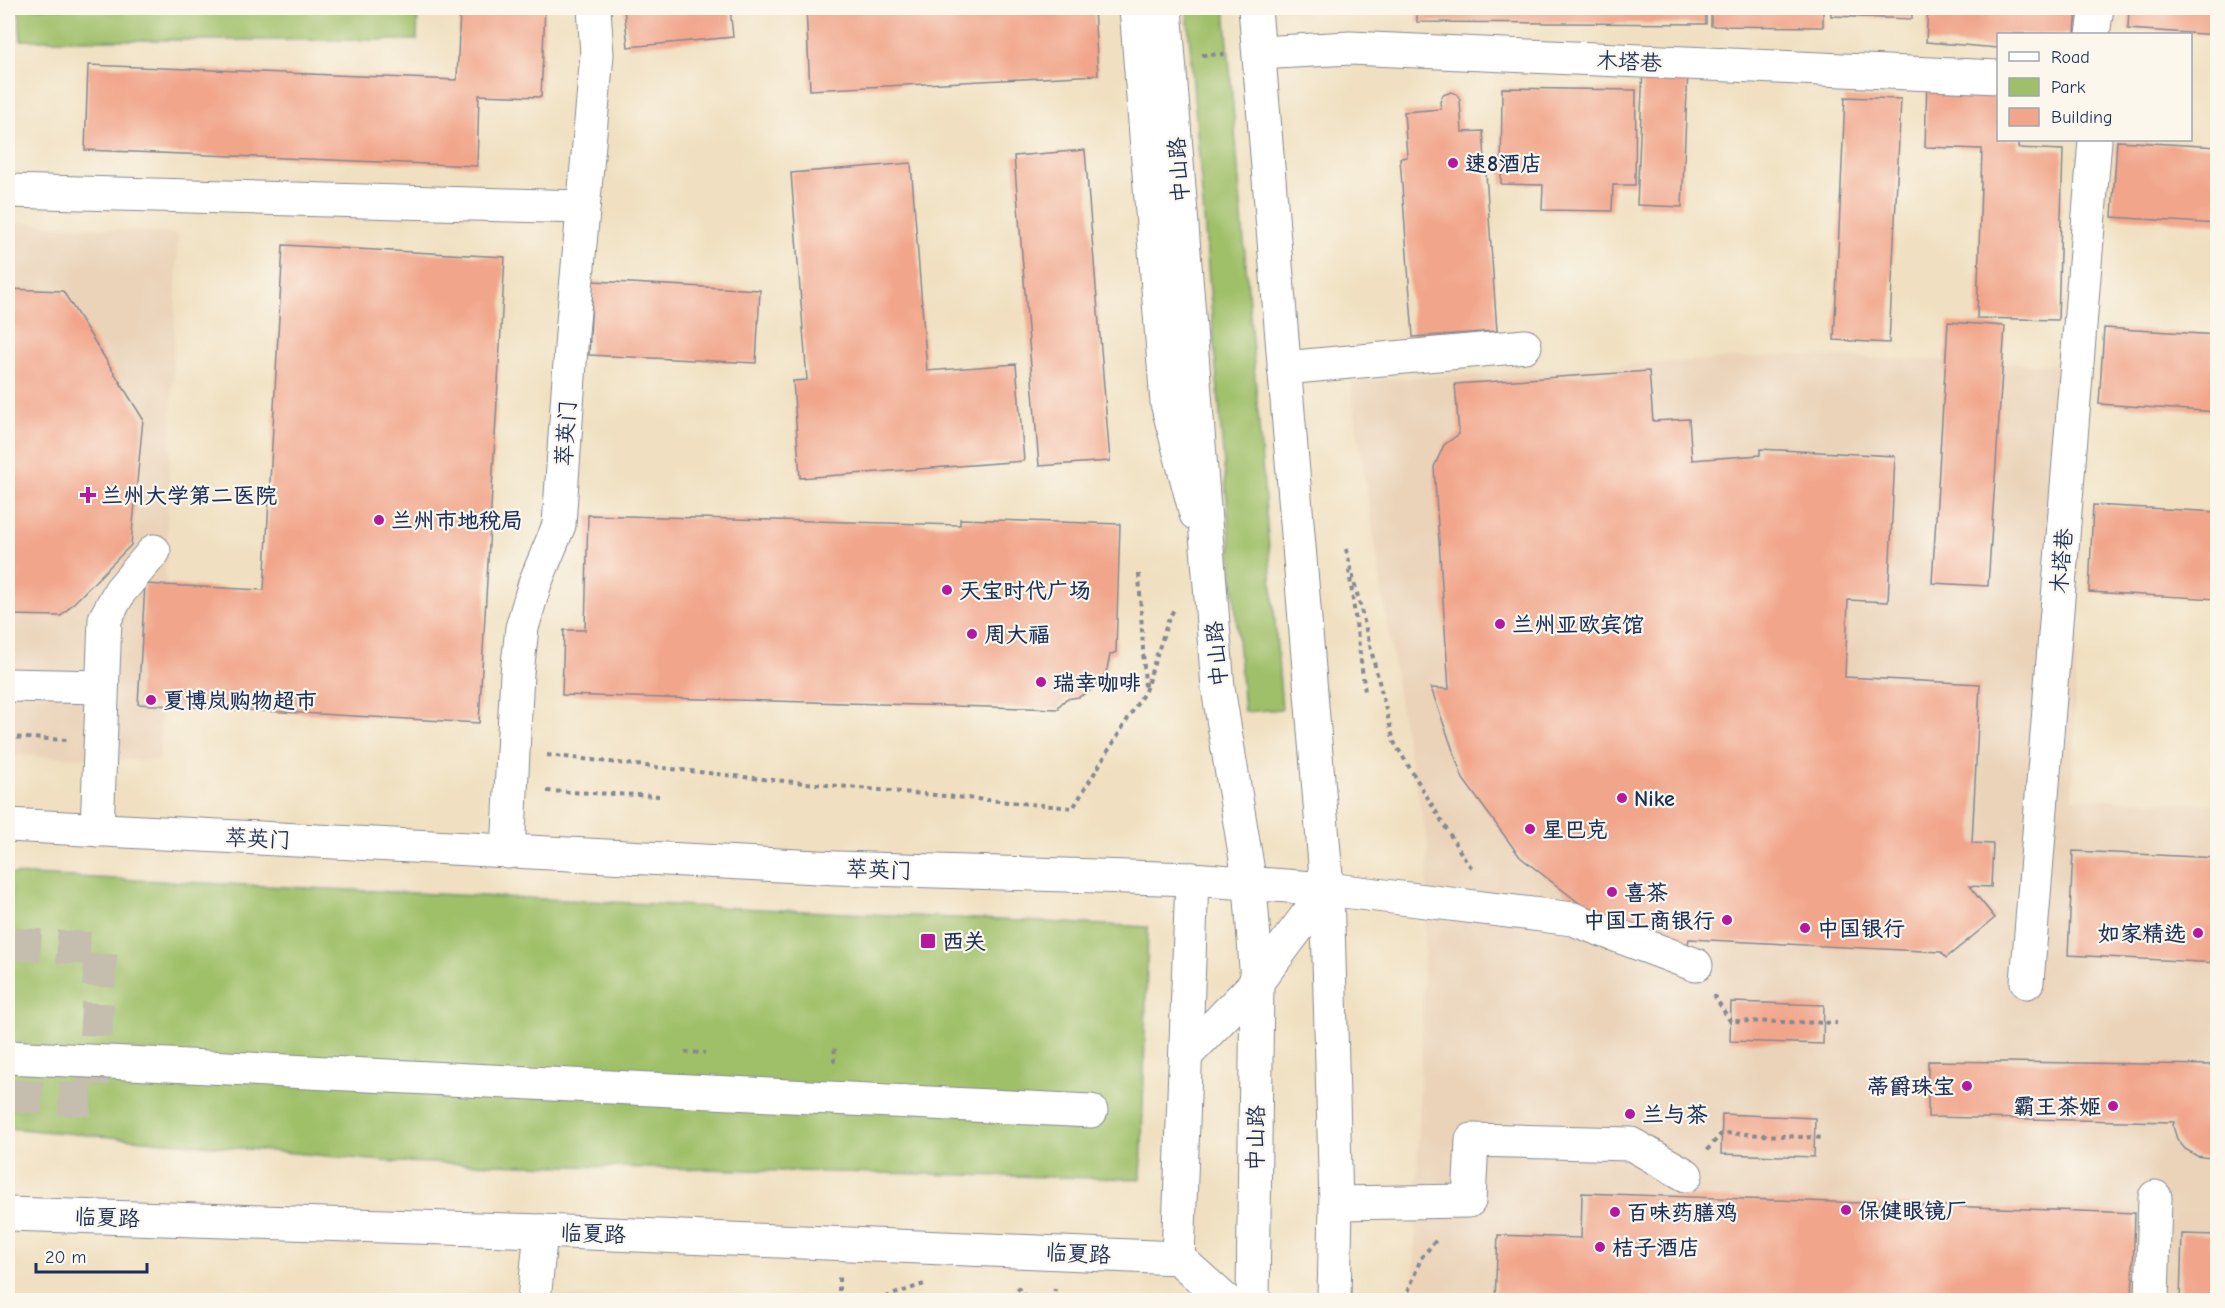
<svg xmlns="http://www.w3.org/2000/svg" width="2225" height="1308" font-family="'Comic Neue','LXGW WenKai TC',sans-serif">
  <style>
    .built { fill: #ead3b9 }
    .green { fill: #9fbf68; stroke: #5d7763; stroke-width: 1.5 }
    .building { fill: #f1a68b }
    .lines { fill: none; stroke-linecap: round; stroke-linejoin: round }
    .minor-tunnel { stroke: #c5bdad; stroke-width: 33; stroke-dasharray: 33 16; stroke-linecap: butt }
    .minor-casing { stroke: #868890; stroke-width: 35 }
    .major-casing { stroke: #868890; stroke-width: 35 }
    .path { stroke: #868890; stroke-width: 4; stroke-dasharray: 4.5 4.5; stroke-linecap: butt }
    .minor { stroke: #fff; stroke-width: 33 }
    .major { stroke: #fff; stroke-width: 33 }
    .poi-dot { fill: #b5179e; stroke: #fbf7ec; stroke-width: 2 }
    .labels { text-anchor: middle; stroke-width: 4.5; stroke-linejoin: round; paint-order: stroke }
    .street-label { font-size: 22px; fill: #1b2f5e; stroke: #fbf7ec }
    .poi-label { font-size: 22px; font-weight: bold; fill: #1b2f5e; stroke: #fbf7ec; text-anchor: start }
  </style>
  <rect width="100%" height="100%" fill="#fbf7ec"/>
  <filter id="ink" filterUnits="userSpaceOnUse"><feTurbulence type="fractalNoise" baseFrequency=".0167" numOctaves="2"/><feDisplacementMap in="SourceGraphic" scale="12" xChannelSelector="R" yChannelSelector="G"/><feConvolveMatrix kernelMatrix="1 2 1 2 8 2 1 2 1" color-interpolation-filters="sRGB"/></filter>
  <filter id="wash" filterUnits="userSpaceOnUse"><feTurbulence type="fractalNoise" baseFrequency=".008" numOctaves="4" result="noise"/><feDisplacementMap in="SourceGraphic" scale="24" xChannelSelector="R" yChannelSelector="G"/><feGaussianBlur stdDeviation="1.35" result="paint"/><feColorMatrix in="noise" values="0 0 0 0 0 0 0 0 0 0 0 0 0 0 0 0 0 1.4 0 .05"/><feComposite in="paint" operator="in"/></filter>
  <g filter="url(#wash)">
    <rect width="100%" height="100%" fill="#f0e0c1"/>
    <g class="built">
      <path d="M8,222L178,234L159,761L8,755Z"/>
      <path d="M1789,355L2085,366L2072,798L2217,804V1300H1413L1428,844L1402,720L1350,382Z"/>
      <path d="M469,1294L782,1300H468Z"/>
    </g>
    <g class="green">
      <path d="M19,8H418L417,40H21Z"/>
      <path d="M1187,8H1225L1282,709L1244,712Z"/>
      <path d="M8,874L1148,927L1141,1179L395,1162L8,1128Z"/>
    </g>
    <g id="blocks">
      <g class="building">
        <path d="M460,8H545L541,97L479,95L477,166L85,150L88,65L457,80Z"/>
        <path d="M624,8H730L733,37L628,47Z"/>
        <path d="M806,8H1094L1098,75L810,90Z"/>
        <path d="M1417,8H1706V24L1417,22Z"/>
        <path d="M1711,8H1823V27L1711,26Z"/>
        <path d="M1831,8H1912V19L1831,16Z"/>
        <path d="M1928,8H2077L2075,34H1998V48L1926,42Z"/>
        <path d="M2129,8H2218V35L2128,29Z"/>
        <path d="M1643,68L1688,70L1682,207L1637,205Z"/>
        <path d="M1927,80L1998,82V140H2018V148L2063,150L2058,320L1977,318L1982,149L1925,147Z"/>
        <path d="M1502,88L1636,90L1635,185H1613L1612,211L1542,210L1543,185L1501,184Z"/>
        <path d="M1451,92L1457,94L1460,100L1462,132L1483,131L1497,331L1413,337L1400,158L1407,157L1404,112L1441,109L1440,102L1443,95Z"/>
        <path d="M1845,97L1901,99L1889,343L1834,340Z"/>
        <path d="M2117,141L2218,147V224L2112,217Z"/>
        <path d="M1085,150L1110,461L1039,466L1014,156Z"/>
        <path d="M911,163L927,371L1016,364L1024,461L800,478L793,381L807,380L791,173Z"/>
        <path d="M283,245L505,257L479,723L138,704L145,584L264,590Z"/>
        <path d="M593,281L760,290L756,363L589,355Z"/>
        <path d="M8,289L63,291L143,419L131,545L61,616L8,615Z"/>
        <path d="M1948,322L2005,326L1988,586L1932,583Z"/>
        <path d="M2104,328L2218,335V412L2099,404Z"/>
        <path d="M1649,371L1653,421L1689,419L1692,460L1760,455V449L1895,456L1888,602L1848,600L1845,677L1980,684L1972,843L1993,844L1991,887L1969,886L1995,918L1946,958L1941,952L1689,939L1686,951L1596,916L1520,857L1463,779L1431,688L1449,689L1434,467L1444,445L1459,434L1455,384Z"/>
        <path d="M2093,505L2218,512V599L2089,592Z"/>
        <path d="M588,515L960,525V519L1120,524L1116,652L1110,655L1107,669L1101,681L1091,690L1079,697L1066,699L1059,706V709L562,695L564,630H585Z"/>
        <path d="M2073,851L2218,858V963L2068,955Z"/>
        <path d="M1731,1002L1824,1005L1823,1044L1730,1041Z"/>
        <path d="M1928,1061L2215,1065L2214,1091H2218V1156L2210,1158L2197,1156L2185,1149L2177,1139L2173,1126L2174,1122L1928,1117Z"/>
        <path d="M1722,1114L1815,1118L1814,1157L1721,1154Z"/>
        <path d="M1582,1193L2135,1213L2132,1300H1495L1498,1235L1581,1238Z"/>
        <path d="M2182,1234L2218,1235V1300H2180Z"/>
      </g>
    </g>
  </g>
  <g filter="url(#ink)">
    <use href="#blocks" fill-opacity="0" stroke="#868890" stroke-width="1.5"/>
    <g class="lines">
      <path class="minor-tunnel" d="M8,944L101,949L92,1100L8,1096"/>
      <defs>
        <g id="minor">
          <path d="M1136,8L1167,403L1196,514"/>
          <path d="M2093,34L2097,8"/>
          <path d="M1259,53L1350,48L1998,77"/>
          <path d="M8,191L583,207"/>
          <path d="M1284,368L1525,346"/>
          <path d="M8,685L102,687"/>
          <path d="M97,830L105,619L120,591L154,551"/>
          <path d="M508,852L517,673L522,628L535,583L559,525L572,333L597,55L594,8"/>
          <path d="M1327,889L1573,919L1696,965"/>
          <path d="M2027,982L2095,140"/>
          <path d="M8,1057L1091,1111"/>
          <path d="M1336,1203L1469,1201L1472,1140L1631,1144L1686,1175"/>
          <path d="M534,1300L541,1231"/>
          <path d="M2152,1300L2155,1197"/>
        </g>
        <g id="major">
          <path d="M1165,8L1218,688L1250,884L1257,982L1253,1300"/>
          <path d="M1255,8L1327,889L1336,1203L1334,1300"/>
          <path d="M8,825L837,868L1192,879L1327,889"/>
          <path d="M1187,1054L1257,982L1327,889"/>
          <path d="M8,1214L541,1231L1178,1258"/>
          <path d="M1178,1258L1192,879"/>
          <path d="M1178,1258L1225,1300"/>
        </g>
      </defs>
      <use href="#minor" class="minor-casing"/>
      <use href="#major" class="major-casing"/>
      <g class="path">
        <path d="M1202,55L1225,54"/>
        <path d="M1346,549L1394,742L1467,863L1475,870"/>
        <path d="M1349,570L1365,692"/>
        <path d="M1139,574L1145,687"/>
        <path d="M8,737L67,740"/>
        <path d="M547,755L752,778L1073,808L1145,691L1169,618L1175,608"/>
        <path d="M547,791L659,796"/>
        <path d="M1714,995L1730,1021L1837,1023"/>
        <path d="M685,1052L705,1053"/>
        <path d="M833,1061H834L835,1045"/>
        <path d="M1707,1150L1722,1133L1825,1138"/>
        <path d="M1017,1287L1028,1300"/>
        <path d="M839,1300V1277"/>
        <path d="M877,1300L924,1284"/>
        <path d="M1053,1300L1055,1289"/>
        <path d="M1405,1300L1421,1258L1438,1238"/>
      </g>
      <use href="#minor" class="minor"/>
      <use href="#major" class="major"/>
    </g>
  </g>
  <g class="poi-dot">
    <circle cx="1453" cy="163" r="6"/>
    <path d="M85 486h6v6h6v6h-6v6h-6v-6h-6v-6h6z"/>
    <circle cx="379" cy="520" r="6"/>
    <circle cx="947" cy="590" r="6"/>
    <circle cx="1500" cy="624" r="6"/>
    <circle cx="972" cy="634" r="6"/>
    <circle cx="1041" cy="682" r="6"/>
    <circle cx="151" cy="700" r="6"/>
    <circle cx="1622" cy="798" r="6"/>
    <circle cx="1530" cy="829" r="6"/>
    <circle cx="1612" cy="892" r="6"/>
    <circle cx="1727" cy="920" r="6"/>
    <circle cx="1805" cy="928" r="6"/>
    <circle cx="2198" cy="933" r="6"/>
    <rect x="920" y="933" width="16" height="16" rx="3"/>
    <circle cx="1967" cy="1086" r="6"/>
    <circle cx="2113" cy="1106" r="6"/>
    <circle cx="1630" cy="1114" r="6"/>
    <circle cx="1846" cy="1210" r="6"/>
    <circle cx="1615" cy="1212" r="6"/>
    <circle cx="1600" cy="1247" r="6"/>
  </g>
  <g class="labels">
    <g class="street-label">
      <text transform="translate(1629 61) rotate(3)" y="8">木塔巷</text>
      <text transform="translate(1178 170) rotate(-94)" y="8">中山路</text>
      <text transform="translate(565 433) rotate(-86)" y="8">萃英门</text>
      <text transform="translate(2061 561) rotate(-85)" y="8">木塔巷</text>
      <text transform="translate(1216 654) rotate(-95)" y="8">中山路</text>
      <text transform="translate(258 838) rotate(3)" y="8">萃英门</text>
      <text transform="translate(879 869) rotate(2)" y="8">萃英门</text>
      <text transform="translate(1255 1138) rotate(-89)" y="8">中山路</text>
      <text transform="translate(107 1217) rotate(2)" y="8">临夏路</text>
      <text transform="translate(593 1233) rotate(2)" y="8">临夏路</text>
      <text transform="translate(1078 1253) rotate(3)" y="8">临夏路</text>
    </g>
    <g class="poi-label">
      <text x="1465" y="171">速8酒店</text>
      <text x="101" y="503">兰州大学第二医院</text>
      <text x="391" y="528">兰州市地税局</text>
      <text x="959" y="598">天宝时代广场</text>
      <text x="1512" y="632">兰州亚欧宾馆</text>
      <text x="984" y="642">周大福</text>
      <text x="1053" y="690">瑞幸咖啡</text>
      <text x="163" y="708">夏博岚购物超市</text>
      <text x="1634" y="806">Nike</text>
      <text x="1542" y="837">星巴克</text>
      <text x="1624" y="900">喜茶</text>
      <text x="1715" y="928" text-anchor="end">中国工商银行</text>
      <text x="1817" y="936">中国银行</text>
      <text x="2186" y="941" text-anchor="end">如家精选</text>
      <text x="942" y="949">西关</text>
      <text x="1955" y="1094" text-anchor="end">蒂爵珠宝</text>
      <text x="2101" y="1114" text-anchor="end">霸王茶姬</text>
      <text x="1642" y="1122">兰与茶</text>
      <text x="1858" y="1218">保健眼镜厂</text>
      <text x="1627" y="1220">百味药膳鸡</text>
      <text x="1612" y="1255">桔子酒店</text>
    </g>
  </g>
  <rect width="2225" height="1308" fill="none" stroke="#fbf7ec" stroke-width="30"/>
  <rect x="1997" y="33" width="195" height="108" fill="#fbf7ec" stroke="#a1a7b3" stroke-width="1.5"/>
  <rect x="2009" y="52" width="30" height="9" fill="#ffffff" stroke="#a1a7b3" stroke-width="1.5"/>
  <text x="2051" y="63" font-size="18" fill="#1b2f5e">Road</text>
  <rect x="2009" y="78" width="30" height="18" fill="#9fbf68" stroke="#a1a7b3" stroke-width="1.5"/>
  <text x="2051" y="93" font-size="18" fill="#1b2f5e">Park</text>
  <rect x="2009" y="108" width="30" height="18" fill="#f1a68b" stroke="#a1a7b3" stroke-width="1.5"/>
  <text x="2051" y="123" font-size="18" fill="#1b2f5e">Building</text>
  <path d="M36 1263v9h111v-9" fill="none" stroke="#1b2f5e" stroke-width="3"/>
  <text x="45" y="1263" font-size="18" fill="#1b2f5e" stroke="#fbf7ec" stroke-width="4.5" paint-order="stroke">20 m</text>
</svg>
